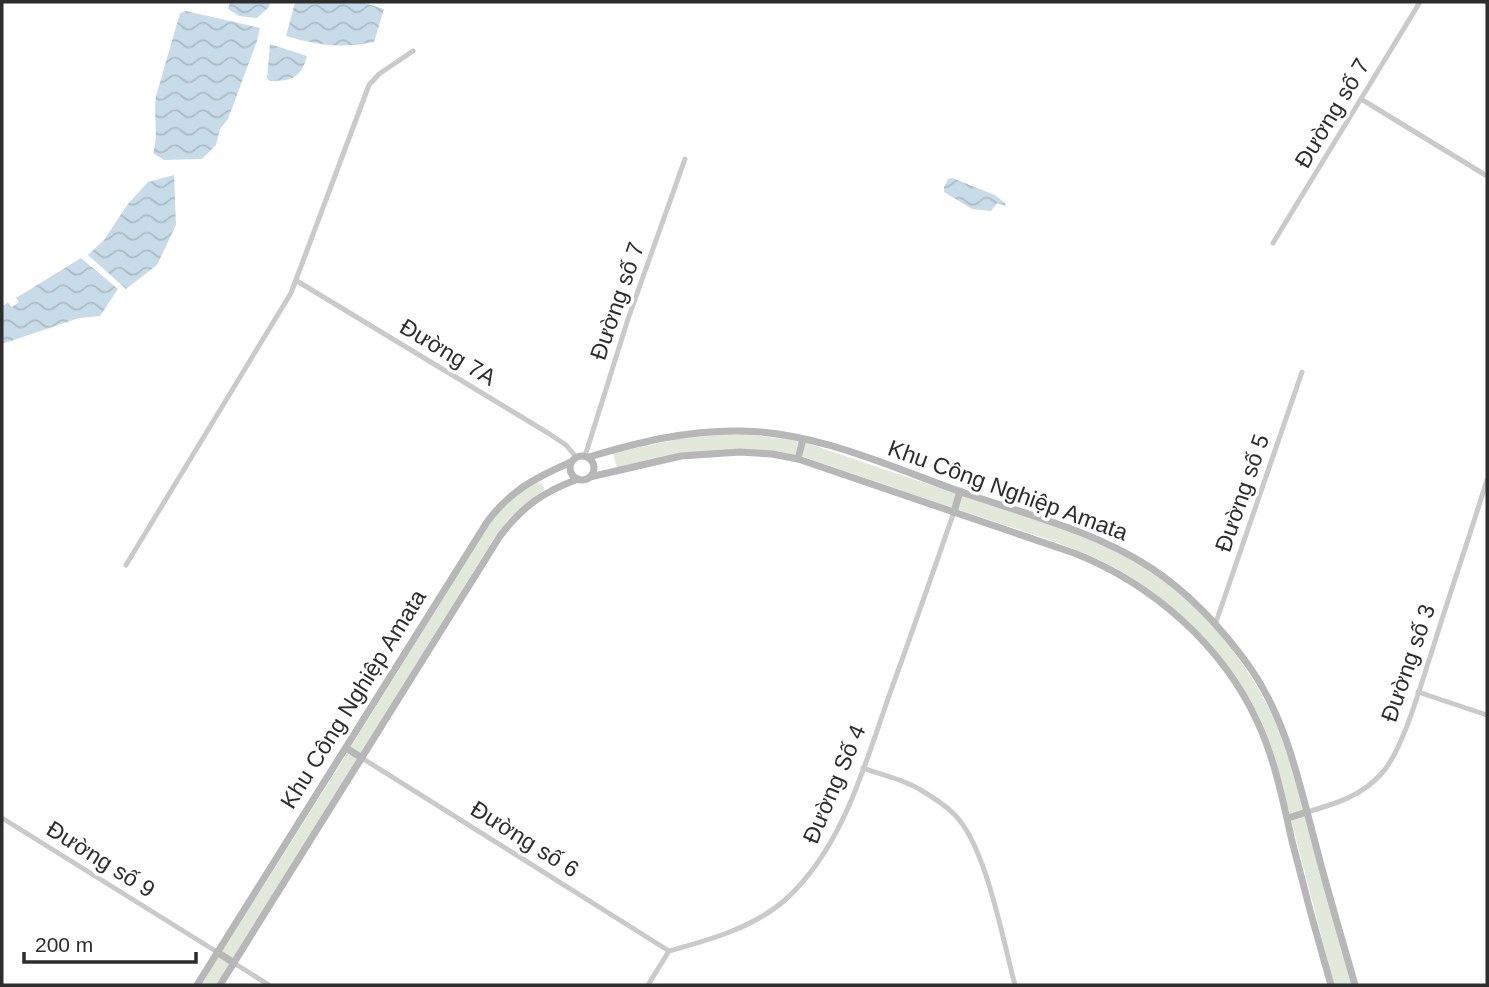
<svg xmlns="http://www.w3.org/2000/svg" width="1489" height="987" font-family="Helvetica,sans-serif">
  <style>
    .grass { fill: #e2e9db }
    .water { fill: url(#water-waves) }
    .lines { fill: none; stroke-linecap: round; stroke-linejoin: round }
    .street { stroke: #cacaca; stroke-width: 5 }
    .secondary { stroke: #b7b7b7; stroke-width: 7 }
    .labels { text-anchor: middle; stroke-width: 7; stroke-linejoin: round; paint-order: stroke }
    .street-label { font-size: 23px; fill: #2d2d2d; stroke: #fff }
  </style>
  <defs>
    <pattern id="water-waves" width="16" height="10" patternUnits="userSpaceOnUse" patternTransform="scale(1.75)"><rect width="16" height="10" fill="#c8dbe8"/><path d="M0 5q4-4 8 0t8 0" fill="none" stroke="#acbcc7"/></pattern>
  </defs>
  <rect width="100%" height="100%" fill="#fff"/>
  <g class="grass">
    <path d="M743,434L800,441L797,455C730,444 682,453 617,468L613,453L693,436Z"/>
    <path d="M804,442L957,494L953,508L801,456Z"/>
    <path d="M535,482L542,484L545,489L509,519L497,534L360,755L350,748L489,524L513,497Z"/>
    <path d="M961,495C1011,513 1064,527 1112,550C1192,588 1253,662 1285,744C1293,765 1298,789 1304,811L1290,815C1282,783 1274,748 1260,718C1226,650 1164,589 1093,557C1050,538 1002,525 957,509Z"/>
    <path d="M348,752L358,758L232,960L221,953Z"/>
    <path d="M1305,815L1352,985H1334L1291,819Z"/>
    <path d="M219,956L230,963L216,985H200Z"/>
  </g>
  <g class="water">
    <path d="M230,2H270L269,7L257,18L239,16L228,9Z"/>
    <path d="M295,2H361L384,9L374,42C342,49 316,45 286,36Z"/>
    <path d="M186,11L260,28L257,41L228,119L220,129L216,145L202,159L164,160L153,153C159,134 153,115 156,96L180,13Z"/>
    <path d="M270,44L307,56C301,78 292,81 270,81L267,78Z"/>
    <path d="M174,175L176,225L157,265L126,289L88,255L104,240L127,205L148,182Z"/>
    <path d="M952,178L995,195L1005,203L1006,206L997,203L991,211L972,209L944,192V187L948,179Z"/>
    <path d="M81,258L118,289L100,316L79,318L2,344V306L8,303L12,307L19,302L16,298Z"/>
  </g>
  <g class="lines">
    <g class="street">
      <path d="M1486,2H1487"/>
      <path d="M1361,99L1487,176"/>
      <path d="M1273,243L1420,2"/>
      <path d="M297,281L548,433L566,445L576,457"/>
      <path d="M585,456L628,319L685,159"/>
      <path d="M126,565L291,293L369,85L379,74L413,51"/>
      <path d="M1215,625L1302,372"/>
      <path d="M1418,692L1487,715"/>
      <path d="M362,758L669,951"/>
      <path d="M863,768C881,775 903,779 919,789C931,796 944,804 954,814C986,845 1003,941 1015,985"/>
      <path d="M1307,812C1335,804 1362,796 1382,773C1403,750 1421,684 1431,654C1449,596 1469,538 1487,480"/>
      <path d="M2,818L217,952"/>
      <path d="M234,963L269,985"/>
      <path d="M648,985L669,951C709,940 753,928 785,900C843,848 865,764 890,693C912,633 933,572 954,512"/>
    </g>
    <g class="secondary">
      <circle cx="582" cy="468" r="12"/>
      <path d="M589,457C639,442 688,430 741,431C819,432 895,469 967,494C1029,515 1096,532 1151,568C1189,593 1223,630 1249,666C1287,720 1299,783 1316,846C1328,893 1342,939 1355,985"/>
      <path d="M798,459L803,439"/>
      <path d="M590,477L681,456L740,452L772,454L798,459L1074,553C1153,584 1223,646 1258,723C1275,760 1283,801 1292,841C1304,889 1317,937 1331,985"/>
      <path d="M954,512L960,491"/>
      <path d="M346,748L362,758"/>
      <path d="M1288,818L1307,812"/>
      <path d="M217,952L234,963"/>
      <path d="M197,985L487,522C511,490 535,478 571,462"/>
      <path d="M220,985L500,536C523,506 543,492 578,479"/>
    </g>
  </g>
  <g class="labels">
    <g class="street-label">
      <text transform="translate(1332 113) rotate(-59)" y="8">Đường số 7</text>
      <text transform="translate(617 301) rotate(-71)" y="8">Đường số 7</text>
      <text transform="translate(448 352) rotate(31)" y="8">Đường 7A</text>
      <text transform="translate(1008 490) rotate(20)" y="8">Khu Công Nghiệp Amata</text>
      <text transform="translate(1242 493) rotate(-71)" y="8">Đường số 5</text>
      <text transform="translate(1408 663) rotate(-71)" y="8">Đường số 3</text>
      <text transform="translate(353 699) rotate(-58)" y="8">Khu Công Nghiệp Amata</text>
      <text transform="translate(834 784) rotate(-67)" y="8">Đường Số 4</text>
      <text transform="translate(525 839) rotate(32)" y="8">Đường số 6</text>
      <text transform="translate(101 859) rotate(32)" y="8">Đường số 9</text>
    </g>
  </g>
  <rect width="1489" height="987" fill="none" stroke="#2d2d2d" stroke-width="7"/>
  <path d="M24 952v10h172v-10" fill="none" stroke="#2d2d2d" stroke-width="3.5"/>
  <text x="35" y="952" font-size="21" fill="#2d2d2d" stroke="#ffffff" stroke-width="5" paint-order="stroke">200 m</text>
</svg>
